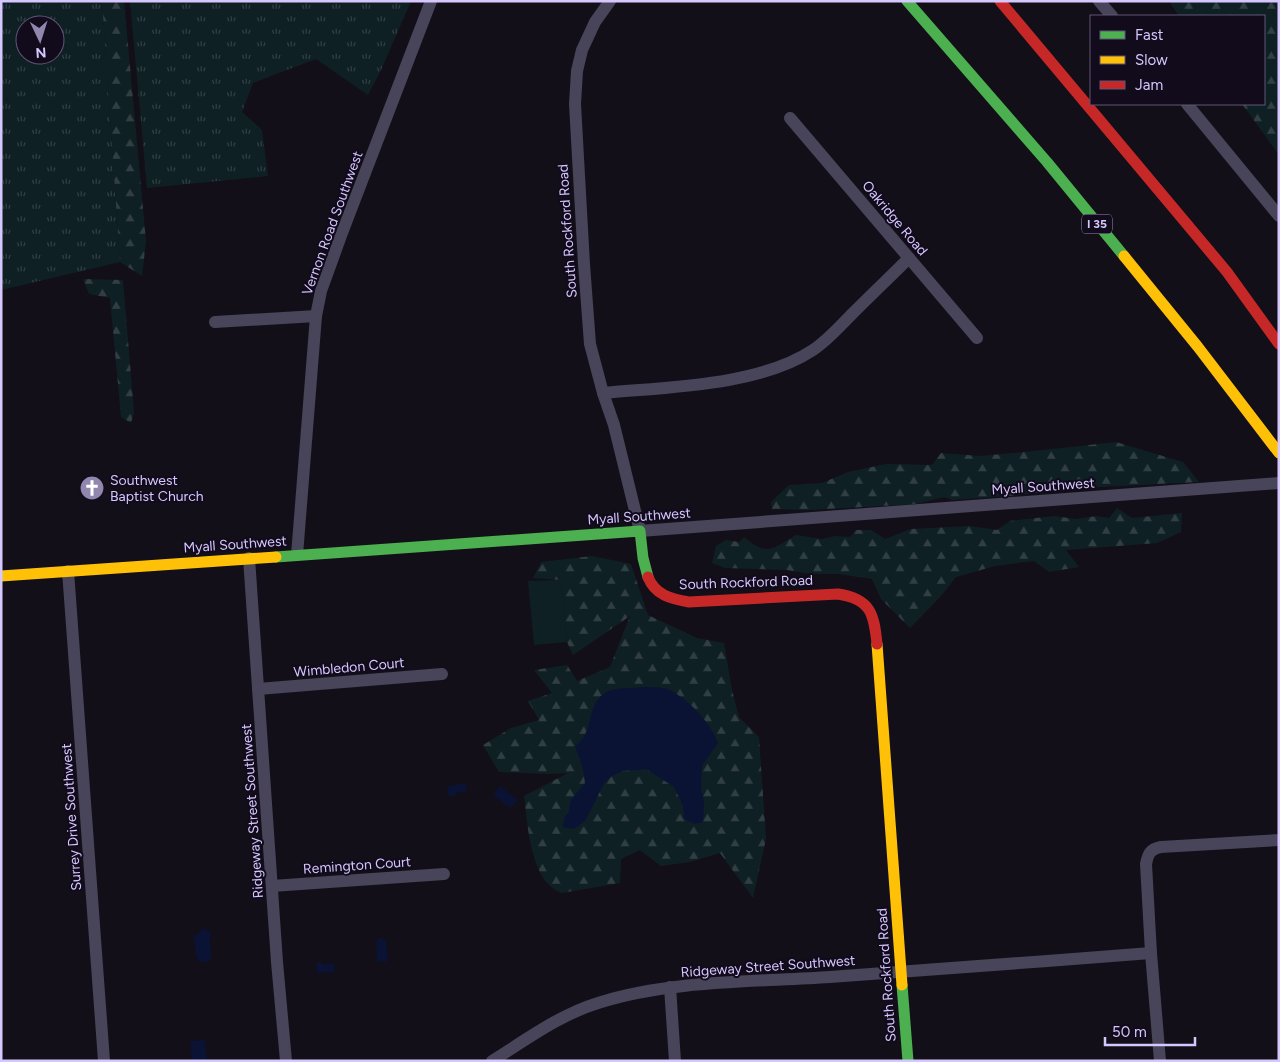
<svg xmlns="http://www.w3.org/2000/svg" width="1280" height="1062" font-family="Figtree,sans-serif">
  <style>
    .grass { fill: url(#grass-tufts); fill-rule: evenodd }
    .forest { fill: url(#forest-firs) }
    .garden { fill: #0f2024 }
    .water { fill: #0a1334 }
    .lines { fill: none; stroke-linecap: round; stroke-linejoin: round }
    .street { stroke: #484459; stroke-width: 12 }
    .fast { stroke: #4caf50; stroke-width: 11 }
    .slow { stroke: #ffc107; stroke-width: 11 }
    .jam { stroke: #c62828; stroke-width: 11 }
    .labels { text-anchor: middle; stroke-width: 4; stroke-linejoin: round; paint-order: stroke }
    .shield { fill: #110b1c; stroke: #9b8fba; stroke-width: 1 }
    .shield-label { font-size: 12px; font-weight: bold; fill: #d6c7fe }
    .street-label { font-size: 14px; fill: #d6c7fe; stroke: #110b1c }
    .poi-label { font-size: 14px; fill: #d6c7fe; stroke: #110b1c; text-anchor: start }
  </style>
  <defs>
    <pattern id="grass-tufts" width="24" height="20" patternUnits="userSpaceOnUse" patternTransform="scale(1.25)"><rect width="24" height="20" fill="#0f2024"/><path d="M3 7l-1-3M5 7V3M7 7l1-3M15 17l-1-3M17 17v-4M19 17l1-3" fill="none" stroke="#313f45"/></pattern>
    <pattern id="forest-firs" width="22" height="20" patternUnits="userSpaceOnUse" patternTransform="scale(1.25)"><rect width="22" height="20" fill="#0f2024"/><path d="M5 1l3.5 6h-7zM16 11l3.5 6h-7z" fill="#313f45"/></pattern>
  </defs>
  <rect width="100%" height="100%" fill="#120f18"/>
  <g class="grass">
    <path d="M1,1H102L120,262L1,290ZM25,25H55V55H25Z"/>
    <path d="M130,1H411L382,68L368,95L316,59L253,83L242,112L262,130L268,176L147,188Z"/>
  </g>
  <g class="forest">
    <path d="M102,1H124L146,241L142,276L120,262Z"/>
    <path d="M1169,1H1279V155L1242,104H1264V16H1179Z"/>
    <path d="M83,279L123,280L134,412L131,423L121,417L110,298L89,294Z"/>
    <path d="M1116,442L1183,462L1199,482L1080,488L1008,496L952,500L944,497L916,504L810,510L772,509L771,502L789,485L822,483L848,472L886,464L932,465L941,453L980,456L1034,451Z"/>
    <path d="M1117,508L1132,518L1182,513L1181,532L1157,543L1066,550L1079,567L1049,572L1034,561L995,566L956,577L941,596L910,628L881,599L872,579L839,574H811L787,570L725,568L712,563L716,546L726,540L739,542L744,537C768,557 772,549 796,535L822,539L835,536L850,537L856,530H871L885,539L911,529L969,526L997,530L1010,521L1054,516L1076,519L1097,516L1109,518Z"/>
    <path d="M592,556L631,564L648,615L697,638L724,643L732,690L739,717L759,737L766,839L753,898L720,853L690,862L661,866L640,850L621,859L620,883L562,893C530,882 528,825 524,796L568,773L548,774L499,772L483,745L511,728L539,720L528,701L552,693L534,670L567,665L577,681L610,667L630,616L573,655L567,642L561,580L533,578L541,562Z"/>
  </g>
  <path class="garden" d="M561,580L567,642L534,645L528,581Z"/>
  <g class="water">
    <path d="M648,687C654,687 662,687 667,689C687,697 711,723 718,743L702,766L701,788L704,801L703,822L695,824L684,819L683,806L674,787L646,769L637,770L623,771L612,776L605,782L585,821L574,829L563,827L564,818L569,812L571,800L585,783L583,769L575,746C596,733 584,701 609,691C620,687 636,688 648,687Z"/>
    <path d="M462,783L466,784L467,790L463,793L458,792L453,797L448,795L447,787Z"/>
    <path d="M500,786L518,800L510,808L493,795Z"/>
    <path d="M203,929L211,931L210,940L211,957L206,962H200L196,957L194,936Z"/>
    <path d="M378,938H382L383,940L386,941L388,961L377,962L376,943Z"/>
    <path d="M318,962H322L323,964L334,963L335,972L317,973L316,964Z"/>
    <path d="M205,1040L207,1061H192L190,1041Z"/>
  </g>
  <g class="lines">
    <g class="street">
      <path d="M610,1L595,22L582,50L577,71L575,104L584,264L590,344L603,393L614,425L640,531L1279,483"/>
      <path d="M1099,1L1112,16"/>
      <path d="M1187,104L1279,216"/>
      <path d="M790,118L977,338"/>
      <path d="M215,322L316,316"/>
      <path d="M603,393C666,387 759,386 813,350C828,340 840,326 852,314C871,295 890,277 909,258"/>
      <path d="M297,555L316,316L321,291L342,233L431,1"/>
      <path d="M249,558L277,962L286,1061"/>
      <path d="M68,571L104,1061"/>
      <path d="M258,689L442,674"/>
      <path d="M272,886L444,874"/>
      <path d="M670,987L675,1061"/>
      <path d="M492,1061C526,1040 559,1015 598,1003C669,980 756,982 830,977C937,970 1044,961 1151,953"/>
      <path d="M1160,1061L1151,953L1146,864C1148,854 1150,849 1161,847L1279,840"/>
    </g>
    <g class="fast">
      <path d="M907,1L1047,162L1124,256"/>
      <path d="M276,557L640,531L643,558L648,577"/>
      <path d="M902,985L908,1061"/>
    </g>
    <g class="slow">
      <path d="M1124,256L1198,347L1279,453"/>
      <path d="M1,576L276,557"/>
      <path d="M877,644L902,985"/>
    </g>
    <g class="jam">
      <path d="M1000,1L1227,272L1279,344"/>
      <path d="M648,577C655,595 671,599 689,602L838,594C871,599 874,614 877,644"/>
    </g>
  </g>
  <defs>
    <symbol id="church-disc" viewBox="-11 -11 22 22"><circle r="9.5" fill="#9187ae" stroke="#110b1c"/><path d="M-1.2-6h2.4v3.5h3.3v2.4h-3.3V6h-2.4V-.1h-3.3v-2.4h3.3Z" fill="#fff"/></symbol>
  </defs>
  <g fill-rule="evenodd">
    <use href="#church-disc" x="78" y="474" width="28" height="28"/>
  </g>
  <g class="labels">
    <rect class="shield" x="1082" y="214.5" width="30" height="19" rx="4"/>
    <g class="shield-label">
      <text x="1097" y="228">I 35</text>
    </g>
    <g class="street-label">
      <text transform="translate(895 218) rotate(50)" y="5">Oakridge Road</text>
      <text transform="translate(332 223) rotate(-70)" y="5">Vernon Road Southwest</text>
      <text transform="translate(567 231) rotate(-94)" y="5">South Rockford Road</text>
      <text transform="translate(1043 486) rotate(-4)" y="5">Myall Southwest</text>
      <text transform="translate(639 516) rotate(-4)" y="5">Myall Southwest</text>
      <text transform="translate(235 544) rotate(-4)" y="5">Myall Southwest</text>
      <text transform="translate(746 582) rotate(-2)" y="5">South Rockford Road</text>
      <text transform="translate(349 667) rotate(-5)" y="5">Wimbledon Court</text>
      <text transform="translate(252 811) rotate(-94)" y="5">Ridgeway Street Southwest</text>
      <text transform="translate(71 817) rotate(-94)" y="5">Surrey Drive Southwest</text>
      <text transform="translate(357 865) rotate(-4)" y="5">Remington Court</text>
      <text transform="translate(768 966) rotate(-4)" y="5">Ridgeway Street Southwest</text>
      <text transform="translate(886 975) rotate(-94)" y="5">South Rockford Road</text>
    </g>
    <g class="poi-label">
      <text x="110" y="485">Southwest<tspan x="110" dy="16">Baptist Church</tspan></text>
    </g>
  </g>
  <rect width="1280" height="1062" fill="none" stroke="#d6c7fe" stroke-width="5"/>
  <rect x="1090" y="15" width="175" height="90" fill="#110b1c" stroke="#605676"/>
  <rect x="1100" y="31" width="25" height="8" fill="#4caf50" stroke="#605676"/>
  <text x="1135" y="40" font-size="15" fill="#d6c7fe">Fast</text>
  <rect x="1100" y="56" width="25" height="8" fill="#ffc107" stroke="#605676"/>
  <text x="1135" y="65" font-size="15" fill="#d6c7fe">Slow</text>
  <rect x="1100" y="81" width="25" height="8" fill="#c62828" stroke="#605676"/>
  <text x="1135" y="90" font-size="15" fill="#d6c7fe">Jam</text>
  <g transform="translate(40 40) rotate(176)"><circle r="24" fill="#110b1c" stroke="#605676"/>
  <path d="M0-4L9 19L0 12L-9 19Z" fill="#9187ae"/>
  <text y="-8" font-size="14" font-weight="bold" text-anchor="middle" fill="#d6c7fe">N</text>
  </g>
  <path d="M1105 1037v8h90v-8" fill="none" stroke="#d6c7fe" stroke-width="2.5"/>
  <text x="1112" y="1037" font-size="15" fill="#d6c7fe" stroke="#110b1c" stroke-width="4" paint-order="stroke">50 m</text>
</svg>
